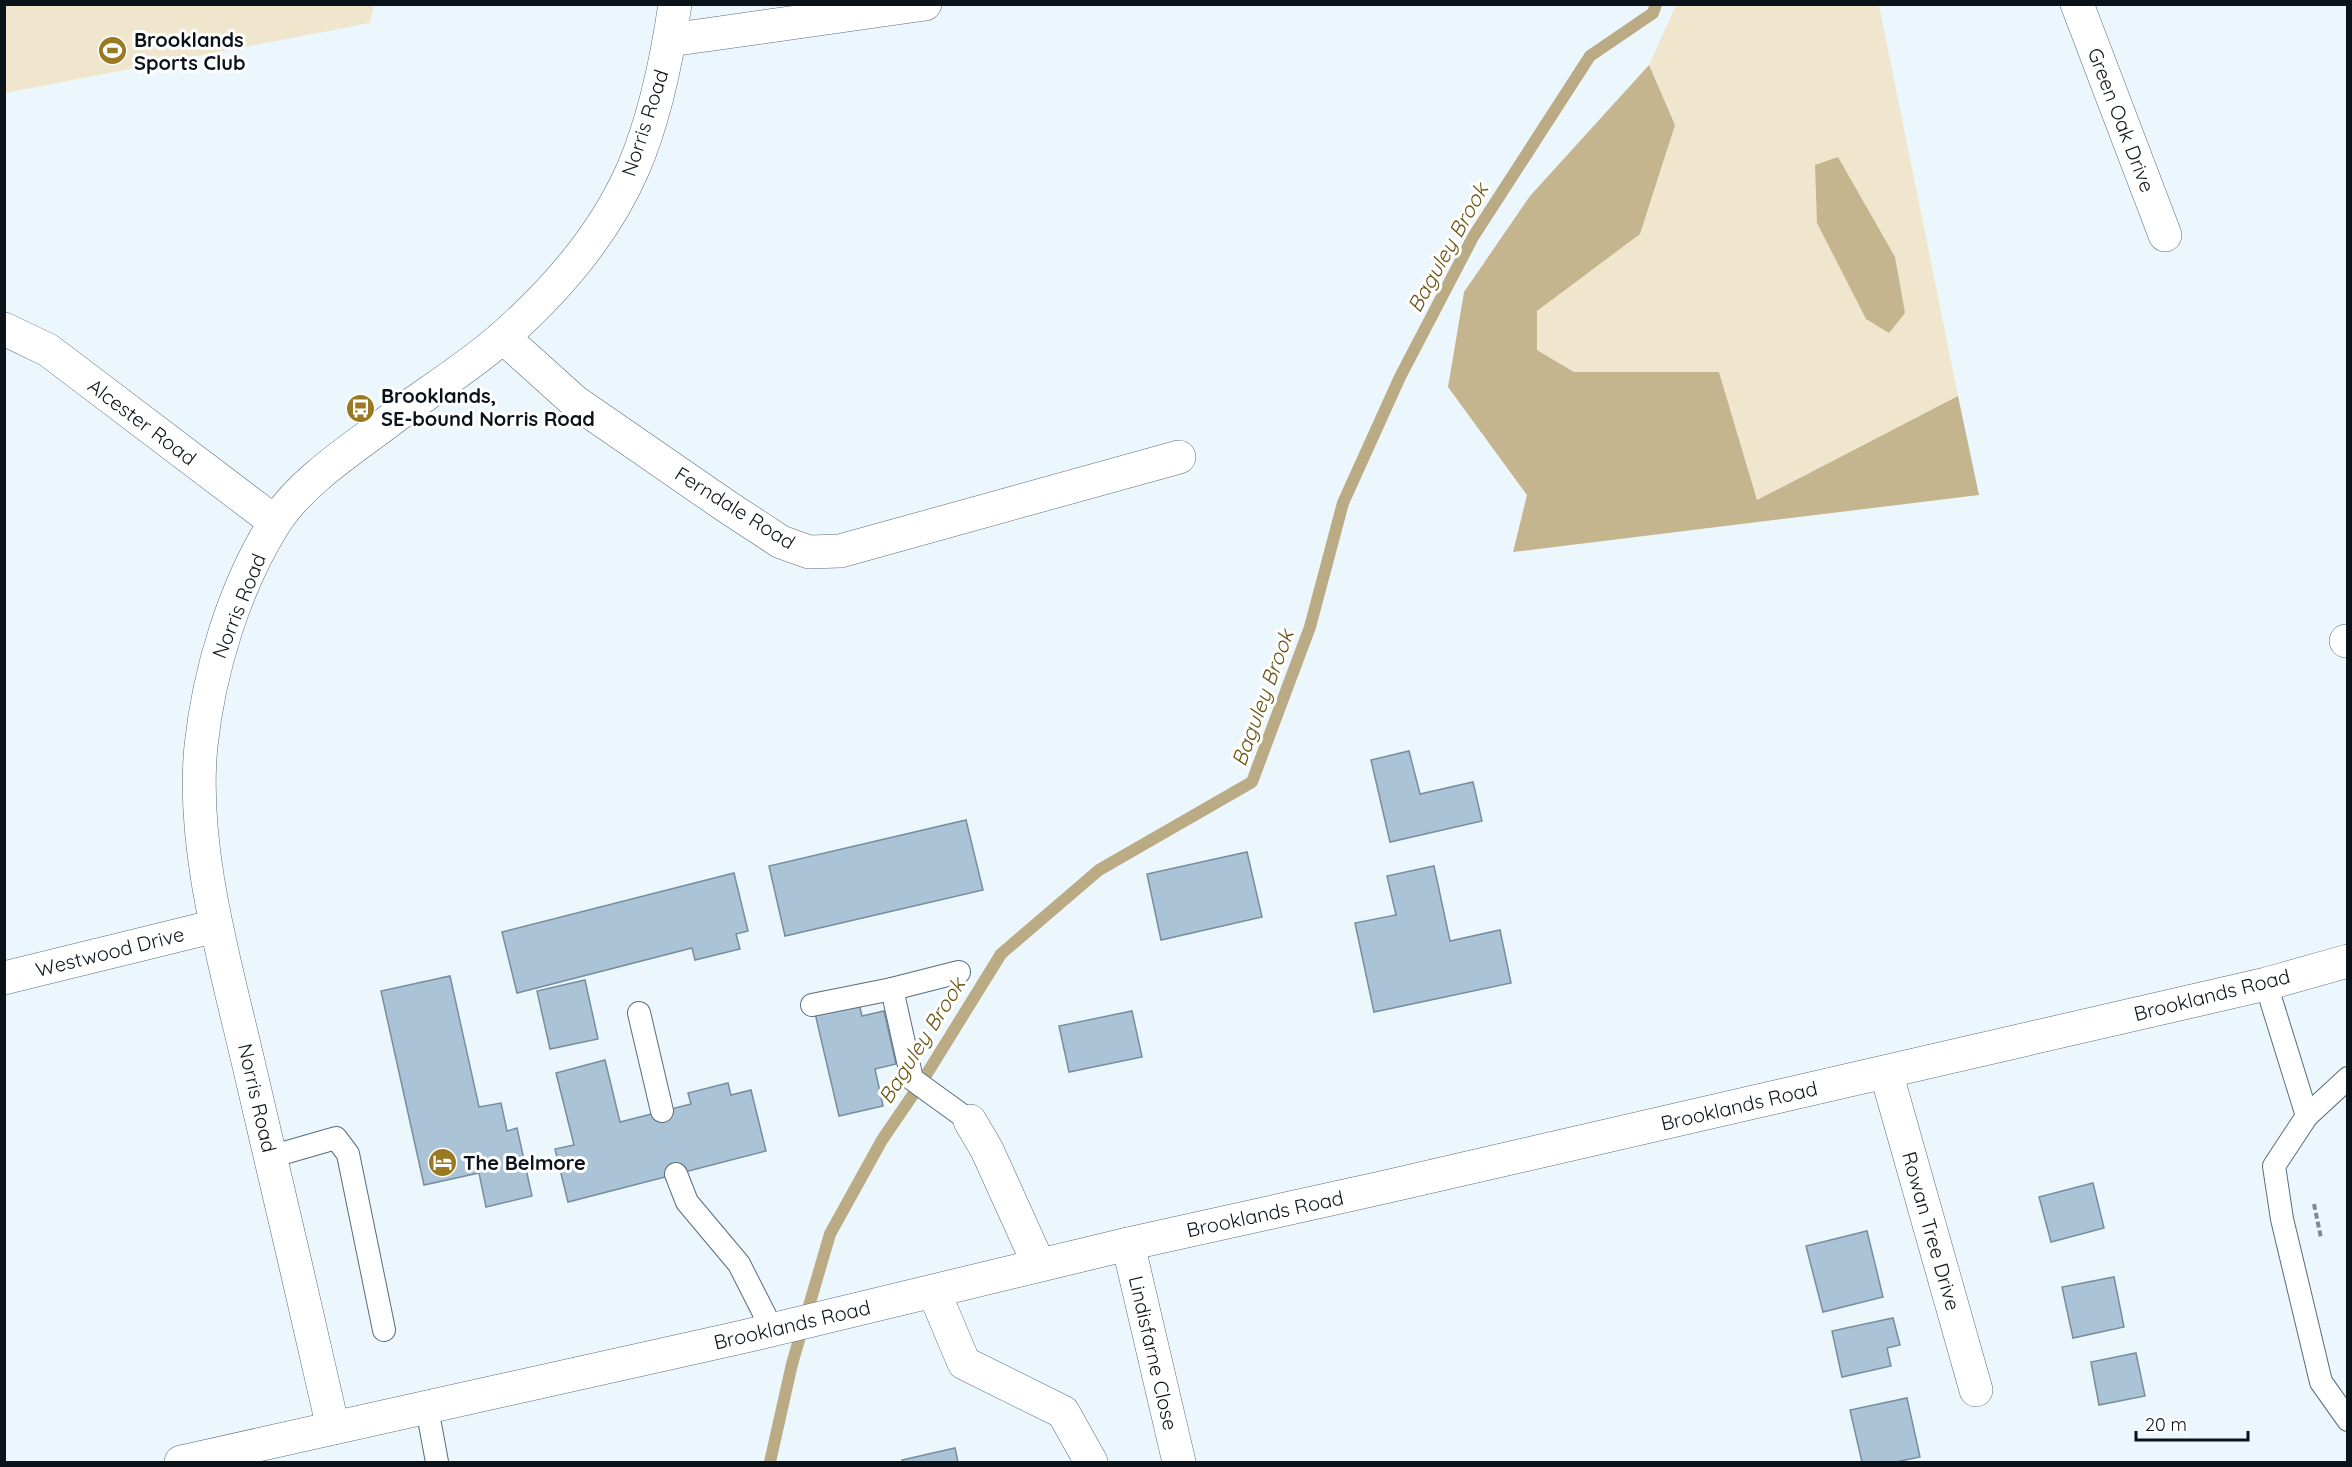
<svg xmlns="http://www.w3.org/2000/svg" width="2352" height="1467" font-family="Quicksand,sans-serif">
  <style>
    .green { fill: #f0e6cd }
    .forest { fill: #c5b58e }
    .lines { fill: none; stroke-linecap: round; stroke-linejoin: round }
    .stream { stroke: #bbab85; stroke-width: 12 }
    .building { fill: #abc3d6; stroke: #778e9f; stroke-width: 1.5 }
    .lane-casing { stroke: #576d7e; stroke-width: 24 }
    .street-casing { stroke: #576d7e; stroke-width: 34 }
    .secondary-casing { stroke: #576d7e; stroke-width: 34 }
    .path { stroke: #818a91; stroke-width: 4; stroke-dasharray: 6 3; stroke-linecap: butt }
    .lane { stroke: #fff; stroke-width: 22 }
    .street { stroke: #fff; stroke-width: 33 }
    .secondary { stroke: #fff; stroke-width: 33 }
    .labels { text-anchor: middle; stroke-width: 6; stroke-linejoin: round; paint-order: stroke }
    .poi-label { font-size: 20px; font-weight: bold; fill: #0b131a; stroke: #fff; text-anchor: start }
    .street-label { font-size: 20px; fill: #0b131a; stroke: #fff }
    .water-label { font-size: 21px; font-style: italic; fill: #6b5411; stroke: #fff }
  </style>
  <rect width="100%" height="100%" fill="#ecf6fd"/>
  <g class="green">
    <path d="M5,4H374V5L370,23L5,93Z"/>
    <path d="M1676,5H1879L1958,396L1757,500L1719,372H1574L1537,350V311L1579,278L1675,125L1649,65Z"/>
  </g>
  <g class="forest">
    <path d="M1649,65L1675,125L1640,234L1537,311V350L1574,372H1719L1757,500L1958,396L1979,495L1513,552L1527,495L1448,387L1464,292L1530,196Z"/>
    <path d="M1838,157L1895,257L1905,313L1889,333L1866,319L1817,223L1815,165Z"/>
  </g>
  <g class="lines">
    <path class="stream" d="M770,1462L792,1364L830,1234L882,1140L923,1080L1001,954L1099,870L1252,782L1310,627L1343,503L1400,377L1473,237L1590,56L1653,13L1656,4"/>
  </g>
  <g class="building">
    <path d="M1409,751L1420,794L1473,782L1482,821L1390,842L1371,760Z"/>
    <path d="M966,820L983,890L785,936L769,866Z"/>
    <path d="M1247,852L1262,917L1161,940L1147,874Z"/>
    <path d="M1434,866L1450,941L1500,930L1511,983L1374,1012L1355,923L1396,915L1387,876Z"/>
    <path d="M734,873L748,931L736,934L740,949L695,960L692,948L517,993L502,932Z"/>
    <path d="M450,976L479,1107L501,1103L507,1131L517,1128L532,1196L486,1207L479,1173L424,1185L381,991Z"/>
    <path d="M585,980L598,1039L550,1049L537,991Z"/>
    <path d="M858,999L862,1016L884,1011L896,1064L875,1069L883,1106L839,1116L814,1009Z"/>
    <path d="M1132,1011L1142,1057L1069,1072L1059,1026Z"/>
    <path d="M605,1060L620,1122L691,1104L688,1093L728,1083L731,1095L751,1090L766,1151L568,1202L555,1149L574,1145L556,1073Z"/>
    <path d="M2093,1183L2104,1228L2051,1242L2039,1197Z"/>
    <path d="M1867,1231L1883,1297L1823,1312L1806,1246Z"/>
    <path d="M2114,1277L2124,1327L2073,1338L2062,1287Z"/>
    <path d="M1893,1318L1900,1345L1887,1348L1891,1366L1842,1377L1832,1331Z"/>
    <path d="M2136,1353L2145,1396L2099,1405L2091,1362Z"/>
    <path d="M1907,1398L1920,1457L1896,1462H1862L1850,1410Z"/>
    <path d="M955,1448L958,1462H903L902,1460Z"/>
  </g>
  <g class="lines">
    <defs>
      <g id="lane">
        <path d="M2266,984L2307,1116"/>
        <path d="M892,989L959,972"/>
        <path d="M812,1005L892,989L912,1079L970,1121"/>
        <path d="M639,1013L662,1111"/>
        <path d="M2348,1078L2307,1116L2274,1166L2282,1219L2321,1382L2348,1420"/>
        <path d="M270,1157L336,1138L348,1154L384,1330"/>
        <path d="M676,1174L687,1202L739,1264L772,1329"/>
        <path d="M427,1408L437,1462"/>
      </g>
      <g id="street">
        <path d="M2077,4L2165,235"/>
        <path d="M670,40L925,4"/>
        <path d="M4,329L48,350L275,522"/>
        <path d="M503,337L574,401L726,506L781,542L809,552L840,551L1179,457"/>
        <path d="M2346,641H2348"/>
        <path d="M4,978L216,926"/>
        <path d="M1886,1072L1976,1390"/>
        <path d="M970,1121L987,1150L1039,1265"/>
        <path d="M1128,1244L1179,1462"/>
        <path d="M934,1292L964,1363L1063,1412L1091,1462"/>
      </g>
      <g id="secondary">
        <path d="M333,1428C305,1304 276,1181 247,1057C224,959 191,846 201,746C209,671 234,588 274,524C302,479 360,444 401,412C436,387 474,363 505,335C557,289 605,233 633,169C655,118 667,59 675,4"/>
        <path d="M181,1462L742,1337L1128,1244L1385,1187L2266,984L2348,961"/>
      </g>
    </defs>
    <use href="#lane" class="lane-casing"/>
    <use href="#street" class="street-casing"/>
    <use href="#secondary" class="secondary-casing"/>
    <path class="path" d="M2314,1204L2321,1238"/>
    <use href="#lane" class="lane"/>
    <use href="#street" class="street"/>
    <use href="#secondary" class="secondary"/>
  </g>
  <defs>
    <symbol id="stadium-disc" viewBox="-11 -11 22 22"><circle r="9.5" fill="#997a23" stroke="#fff"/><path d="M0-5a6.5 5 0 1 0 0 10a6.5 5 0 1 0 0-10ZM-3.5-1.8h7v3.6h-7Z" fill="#fff"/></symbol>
    <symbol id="bus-disc" viewBox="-11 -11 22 22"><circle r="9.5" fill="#997a23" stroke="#fff"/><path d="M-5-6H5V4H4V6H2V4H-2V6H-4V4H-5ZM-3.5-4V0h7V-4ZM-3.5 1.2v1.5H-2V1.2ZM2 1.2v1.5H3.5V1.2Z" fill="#fff"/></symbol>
    <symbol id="hotel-disc" viewBox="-11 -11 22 22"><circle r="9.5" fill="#997a23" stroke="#fff"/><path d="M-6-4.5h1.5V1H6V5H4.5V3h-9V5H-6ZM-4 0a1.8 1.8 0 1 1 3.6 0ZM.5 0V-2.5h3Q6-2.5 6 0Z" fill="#fff"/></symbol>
  </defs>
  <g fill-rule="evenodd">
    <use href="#stadium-disc" x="96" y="34" width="33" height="33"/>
    <use href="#bus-disc" x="344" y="392" width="33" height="33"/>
    <use href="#hotel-disc" x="426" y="1146" width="33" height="33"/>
  </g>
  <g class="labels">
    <g class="poi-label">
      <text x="134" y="47">Brooklands<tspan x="134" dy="23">Sports Club</tspan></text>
      <text x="381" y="403">Brooklands,<tspan x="381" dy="23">SE-bound Norris Road</tspan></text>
      <text x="463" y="1170">The Belmore</text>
    </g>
    <g class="street-label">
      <text transform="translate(2121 120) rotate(69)" y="7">Green Oak Drive</text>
      <text transform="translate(645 123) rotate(-72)" y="7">Norris Road</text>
      <text transform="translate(142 422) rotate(37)" y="7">Alcester Road</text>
      <text transform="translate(735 508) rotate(32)" y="7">Ferndale Road</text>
      <text transform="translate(239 606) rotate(-68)" y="7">Norris Road</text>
      <text transform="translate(110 952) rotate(-14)" y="7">Westwood Drive</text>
      <text transform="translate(2212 995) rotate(-14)" y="7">Brooklands Road</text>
      <text transform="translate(257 1098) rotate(77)" y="7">Norris Road</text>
      <text transform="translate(1739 1106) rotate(-13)" y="7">Brooklands Road</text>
      <text transform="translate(1265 1214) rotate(-12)" y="7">Brooklands Road</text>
      <text transform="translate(1931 1231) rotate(74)" y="7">Rowan Tree Drive</text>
      <text transform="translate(792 1325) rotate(-13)" y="7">Brooklands Road</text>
      <text transform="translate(1153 1353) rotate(77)" y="7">Lindisfarne Close</text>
    </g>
    <g class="water-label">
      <text transform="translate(1448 248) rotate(-61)" y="7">Baguley Brook</text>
      <text transform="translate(1263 698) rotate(-70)" y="7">Baguley Brook</text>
      <text transform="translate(922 1041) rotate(-58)" y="7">Baguley Brook</text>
    </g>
  </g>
  <rect width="2352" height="1467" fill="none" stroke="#0b131a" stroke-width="12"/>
  <path d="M2136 1431v9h112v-9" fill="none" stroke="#0b131a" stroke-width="3"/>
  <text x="2145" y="1431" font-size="18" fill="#0b131a" stroke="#ffffff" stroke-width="4.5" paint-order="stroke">20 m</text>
</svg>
